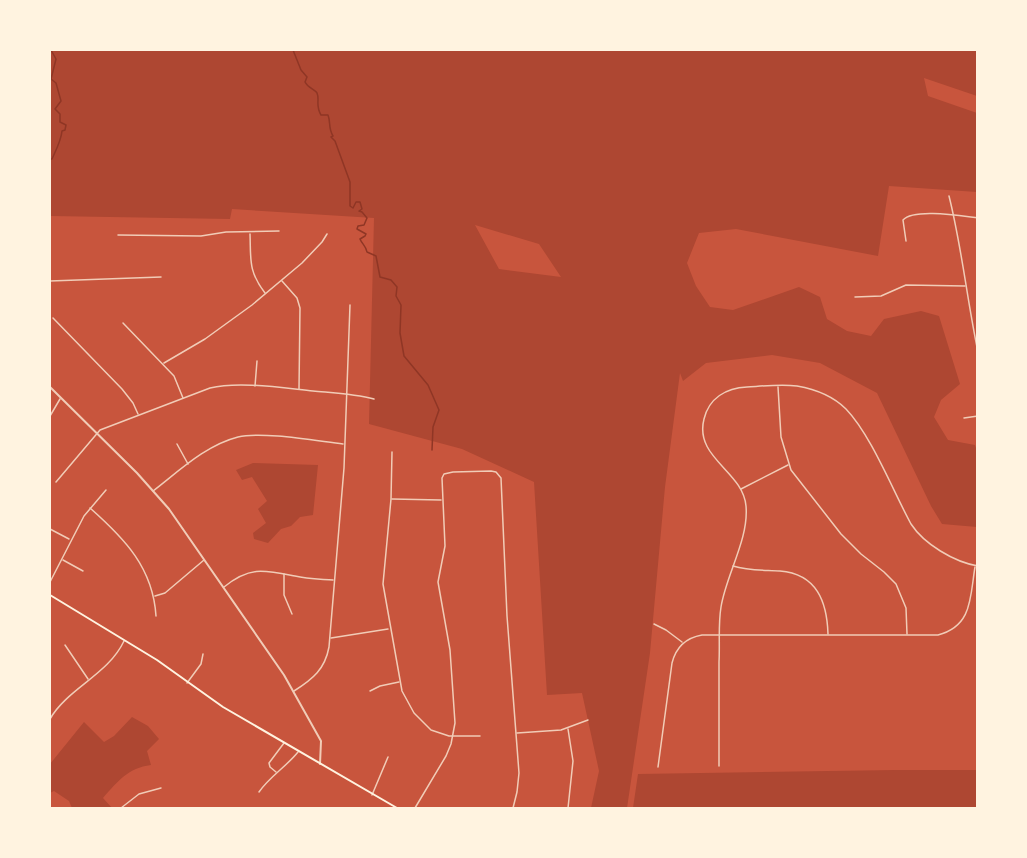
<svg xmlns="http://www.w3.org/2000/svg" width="1027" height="858" font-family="Cabin,sans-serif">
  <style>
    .green { fill: #ae4732; fill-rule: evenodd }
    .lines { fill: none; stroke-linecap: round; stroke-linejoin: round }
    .stream { stroke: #8f3625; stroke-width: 1.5 }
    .minor { stroke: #f1ccb7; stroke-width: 1.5 }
    .tertiary { stroke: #f1ccb7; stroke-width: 2 }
    .secondary { stroke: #fff3e0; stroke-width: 2 }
  </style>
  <rect width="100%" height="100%" fill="#c8553d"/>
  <g class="green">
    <path d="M50,50H977V96L924,78L928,96L977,113V192L889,186L878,256L736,229L699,233L687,263L696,286L710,307L733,310L799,287L820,297L827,319L847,331L871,336L884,319L921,311L939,316L960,384L941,400L934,417L948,440L975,445L978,454L977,527L942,524L931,506L877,393L820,363L772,355L706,363L683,381L680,373L665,487L650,653L627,808H591L599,771L582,693L547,695L534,482L462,449L369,424L374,218L232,209L230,219L50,216ZM475,225L539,244L561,277L499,269Z"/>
    <path d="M253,463L318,465L313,515L300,517L291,526L281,529L268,543L254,539L253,533L266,523L258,509L267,501L252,477L242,480L236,470Z"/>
    <path d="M132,717L148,726L159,739L147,751L151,765C128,768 118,781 103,798L112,808H72L69,801L54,791L50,793V764L84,722L104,742L114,736Z"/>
    <path d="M894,770H977V808H633L638,774Z"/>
  </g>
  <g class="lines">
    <g class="stream">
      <path d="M293,50L301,70L307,77L305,82C308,88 314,89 317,93C320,100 315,105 321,115H328C331,123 328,128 333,136L331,137L335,141L350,182V206L353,208L356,202H360L362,209L359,211L362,212L367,218L364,225L358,226L357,229L366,234L365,236L360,239C362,244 366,246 367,252L376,256L380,277L391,280L397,287L396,296L401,305L400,333L404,356L428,385L439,410L433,427L432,450"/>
      <path d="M50,159H52C56,150 61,141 62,131L65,130L66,125L60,122V114L55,109L61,101L56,83L51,79L56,59L51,50"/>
    </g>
    <g class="minor">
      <path d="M949,196C962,248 967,300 978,352"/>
      <path d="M250,234C251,259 248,271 265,293"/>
      <path d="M118,235L201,236L226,232L279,231"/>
      <path d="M906,241L903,220C914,208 961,216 978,218"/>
      <path d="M50,281L161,277"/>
      <path d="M282,281L297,298L300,308L299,389"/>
      <path d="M855,297L881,296L906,285L965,286"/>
      <path d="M53,318L122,389L133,403L138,414"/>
      <path d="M123,323L174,376L183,398"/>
      <path d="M164,363L205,339L252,305L302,263L322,242L327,234"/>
      <path d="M255,386L257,361"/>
      <path d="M778,387L781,437L791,470L841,534L861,554L884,572L896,584L906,608L907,634"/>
      <path d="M50,416L60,399"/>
      <path d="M964,418L978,416"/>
      <path d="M177,444L188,464"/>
      <path d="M392,452L391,499L383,584L402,691L414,713L431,730L449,736H480"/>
      <path d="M56,482L100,430L210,388C239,381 283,388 313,391C334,393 355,394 374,399"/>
      <path d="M741,489L788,465"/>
      <path d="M153,491C179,471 206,445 238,437C262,431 317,441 343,444"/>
      <path d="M392,499L441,500"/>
      <path d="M90,508C125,539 153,568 156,616"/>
      <path d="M50,529L69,539"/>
      <path d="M63,560L83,571"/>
      <path d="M733,566C749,571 764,570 780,571C817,574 827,602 828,634"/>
      <path d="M284,574V595L292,614"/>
      <path d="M50,582L84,516L106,490"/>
      <path d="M224,587C250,566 264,570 295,576C307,579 320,579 333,580"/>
      <path d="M155,596L165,593L204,560"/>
      <path d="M654,624L666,630L682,642"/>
      <path d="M331,638L388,629"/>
      <path d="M65,645L88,679"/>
      <path d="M187,683L201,664L203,654"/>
      <path d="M294,691C313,679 325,669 329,647L344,468L350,305"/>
      <path d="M370,691L380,686L399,682"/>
      <path d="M50,719C68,688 108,675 124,641"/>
      <path d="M517,733L561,730L588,720"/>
      <path d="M719,766C719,731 719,696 719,662C720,644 718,625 721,607C726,575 749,539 746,506C743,471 694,458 704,419C709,398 726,388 747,387C763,386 781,384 797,386C814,389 833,396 846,409C871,435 893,491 911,524C924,544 954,562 978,566"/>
      <path d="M658,767L672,663C676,647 685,638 702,635H938C973,626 970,596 975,567"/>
      <path d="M276,772L270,767L269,763L284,743"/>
      <path d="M259,792C270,776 286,767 298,752"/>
      <path d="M372,795L388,757"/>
      <path d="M121,808L139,794L161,788"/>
      <path d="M415,808L446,756L451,744L455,723L450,650L438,582L445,546L442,478L444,474L453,472L491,471L496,472L501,478L507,616L519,773L517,792L513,808"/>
      <path d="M568,808L573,761L568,729"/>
    </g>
    <path class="tertiary" d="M50,387L137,473L169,509L284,675L321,741L320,764"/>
    <path class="secondary" d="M50,595L157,660L223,707L397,808"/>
  </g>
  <rect width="1027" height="858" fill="none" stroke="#fff3e0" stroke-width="102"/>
</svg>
